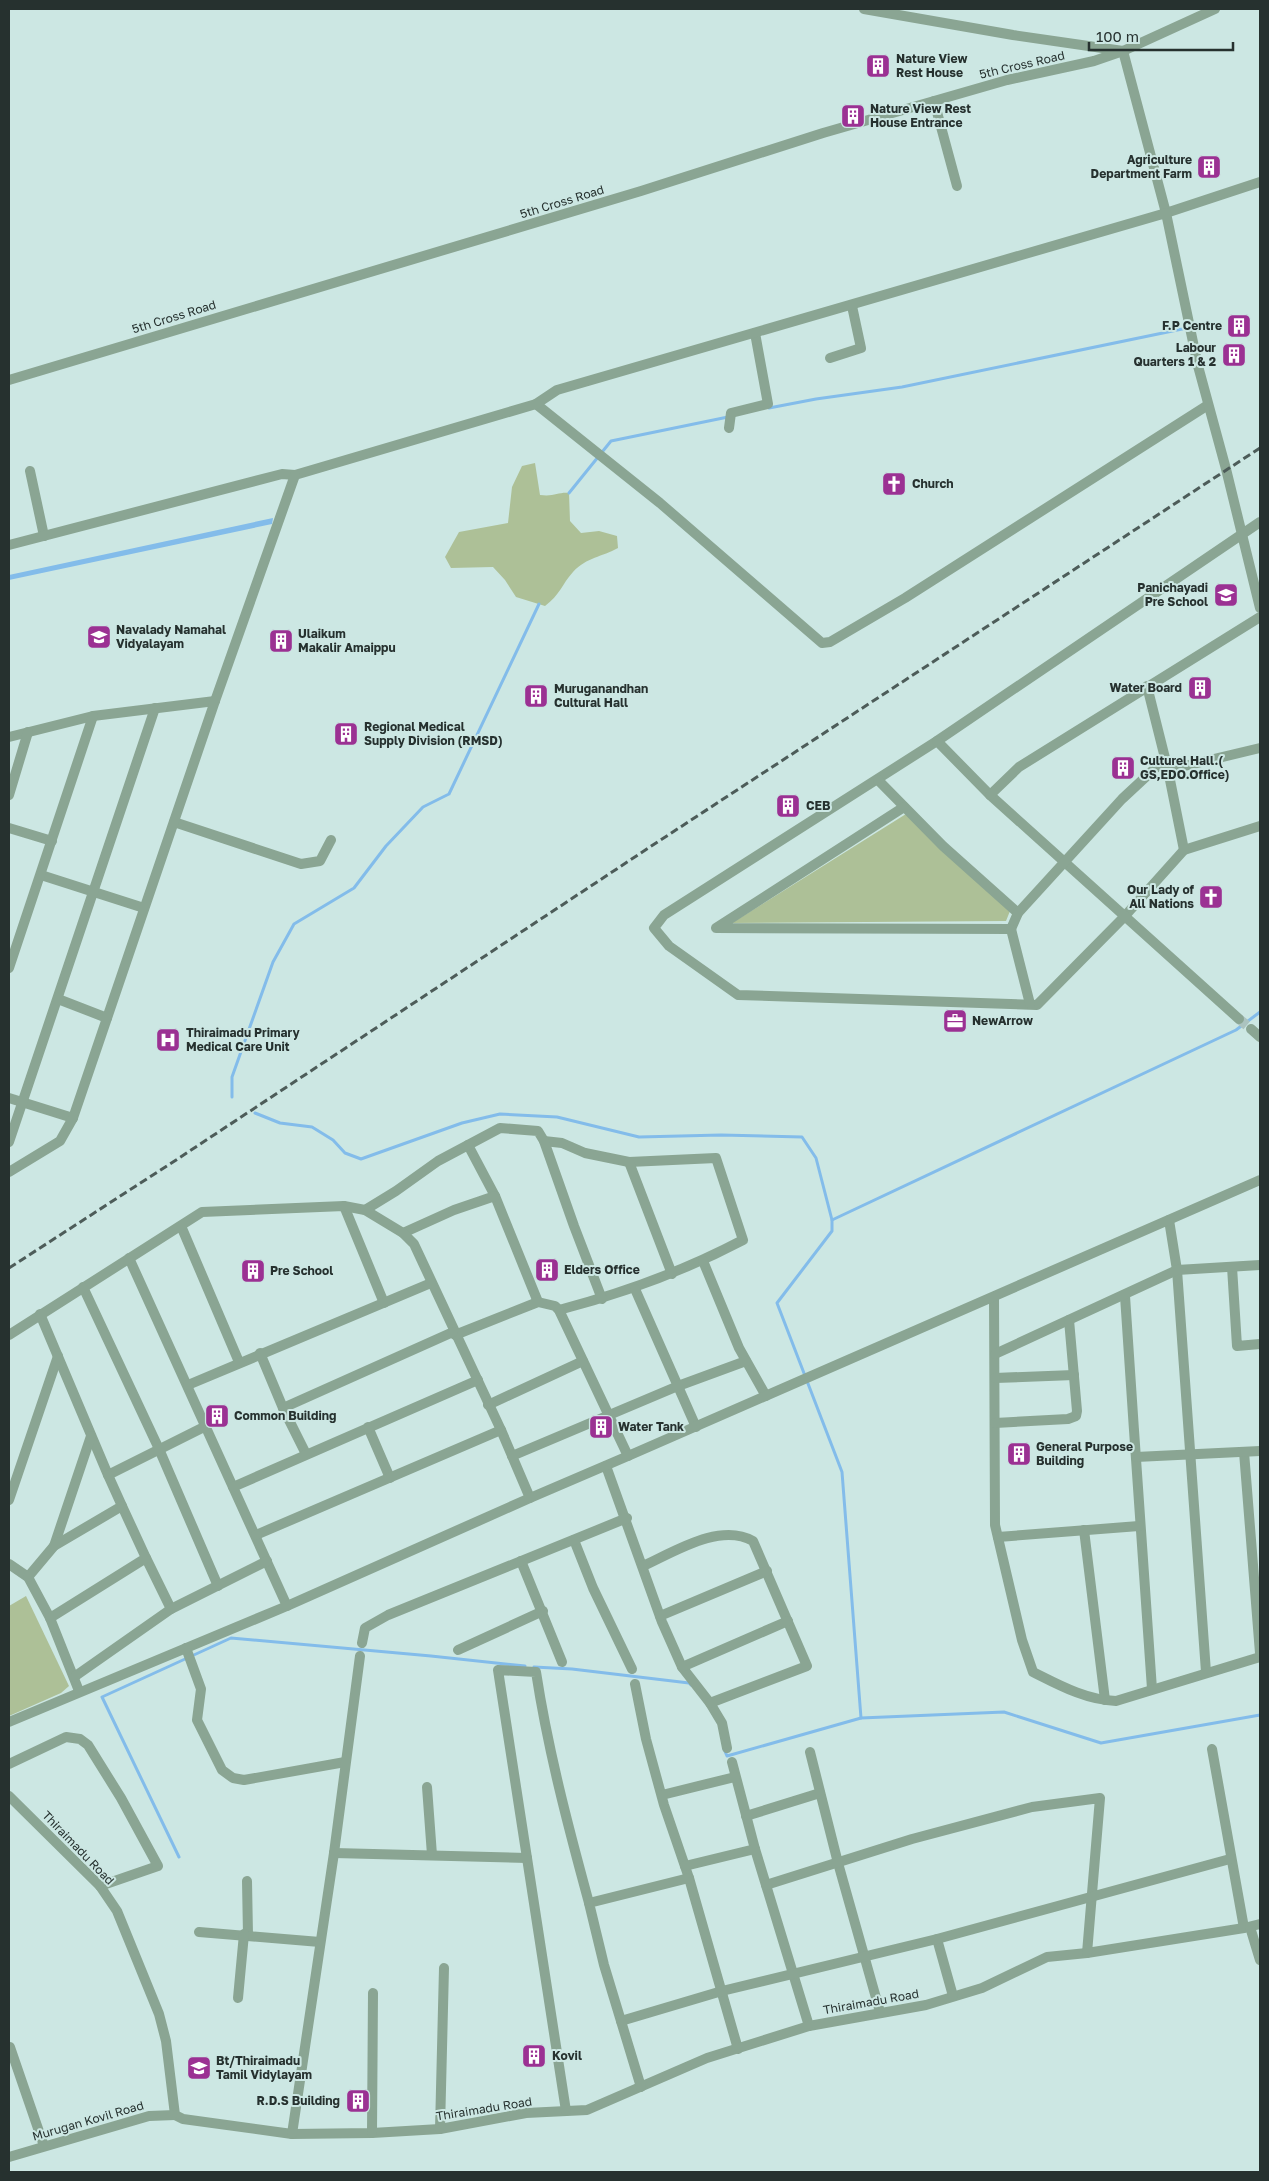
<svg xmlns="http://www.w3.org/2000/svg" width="1269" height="2181" font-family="'Golos Text',sans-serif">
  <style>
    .green { fill: #adc097 }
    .water { fill: #83bcea }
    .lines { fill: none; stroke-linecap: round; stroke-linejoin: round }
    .stream { stroke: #83bcea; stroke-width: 3 }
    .street-tunnel { stroke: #abc3bf; stroke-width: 10; stroke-dasharray: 10 5; stroke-linecap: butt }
    .street { stroke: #8aa593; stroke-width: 10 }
    .rail { stroke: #4d5c59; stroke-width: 3; stroke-dasharray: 8 4; stroke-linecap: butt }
    .labels { text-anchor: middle; stroke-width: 4; stroke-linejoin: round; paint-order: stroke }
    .poi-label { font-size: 12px; font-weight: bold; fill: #26312f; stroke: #cce7e3; text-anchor: start }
    .street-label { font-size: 12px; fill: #26312f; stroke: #cce7e3 }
  </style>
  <rect width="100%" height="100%" fill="#cce7e3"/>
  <g class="green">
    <path d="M535,463L540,495C554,497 558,492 569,493L570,521L581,533L599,531L617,536L618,548C602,557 587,557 573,572C562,584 560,595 545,606L516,597L505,580L493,567L451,568L445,557L459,532L508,523L512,487L522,466Z"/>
    <path d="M906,814L1010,911L1006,921L732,923Z"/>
    <path d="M26,1596L69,1686L61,1693L9,1716V1606Z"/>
  </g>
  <path class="water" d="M273,518L272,524L9,580V575Z"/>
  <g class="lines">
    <g class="stream">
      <path d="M769,408L816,399L902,387L1187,328"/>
      <path d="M569,493L611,441L728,417"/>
      <path d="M232,1097V1077L273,962L294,924L354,888L386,846L423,807L449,794L539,604"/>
      <path d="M255,1113L280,1123L312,1127L333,1140L345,1153L361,1159L462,1123L500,1114L557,1117L639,1137L721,1135L802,1137L816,1158L832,1220L1236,1030L1260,1012"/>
      <path d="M832,1220V1231L777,1303L842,1472L861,1718L1004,1712L1101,1743L1260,1715"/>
      <path d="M534,1667L572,1669L689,1683L691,1685"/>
      <path d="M724,1749L727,1756L861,1718"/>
      <path d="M179,1857L102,1697L231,1638L431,1656L525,1666"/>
    </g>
    <path class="street-tunnel" d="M1239,1019L1251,1029"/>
    <g class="street">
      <path d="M864,9L1013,35L1123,51L1215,9"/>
      <path d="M934,101L957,186"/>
      <path d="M830,358L861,348L852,306"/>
      <path d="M9,380L641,191L823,133L1007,80L1094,61L1123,51L1166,213L1260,182"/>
      <path d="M536,404L660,503L822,643L830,642L905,598L1208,405"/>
      <path d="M729,428L731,413L768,404L755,333"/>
      <path d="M30,471L44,536"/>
      <path d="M1260,522L937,741L664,915L654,928L669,946L738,995L1037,1005L1124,917L1184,850L1260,826"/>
      <path d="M9,545L282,474L295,475L536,404L557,390L1166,213L1198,366L1226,469L1260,608"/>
      <path d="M1147,686L1168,770L1184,850"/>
      <path d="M9,737L93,716L215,701"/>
      <path d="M937,741L990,795L1239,1019"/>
      <path d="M1168,770L1260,748"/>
      <path d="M878,780L943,846L1018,913"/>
      <path d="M9,795L28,732"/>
      <path d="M990,795L1019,767L1260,617"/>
      <path d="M904,807L716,928L1011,929L1018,913L1122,799L1165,759"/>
      <path d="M174,822L301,864L320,861L331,840"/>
      <path d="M9,828L52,841"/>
      <path d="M41,875L144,908"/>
      <path d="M1011,929L1030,1004"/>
      <path d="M9,968L93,716"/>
      <path d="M58,999L107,1018"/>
      <path d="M1251,1029L1260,1037"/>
      <path d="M9,1098L73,1118"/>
      <path d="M544,1141L562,1143L585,1153L629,1162L716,1158L743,1240C684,1271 624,1293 559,1310"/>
      <path d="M9,1142L155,708"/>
      <path d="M468,1145L495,1196L538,1302"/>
      <path d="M629,1162L672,1274"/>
      <path d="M9,1172L60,1141L73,1118L215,701L295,475"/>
      <path d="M344,1206L384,1303"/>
      <path d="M365,1210L396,1191L438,1161L500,1128L538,1131L544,1141L574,1226L602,1299"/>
      <path d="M1169,1220L1177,1270L1206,1672"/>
      <path d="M181,1226L239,1362"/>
      <path d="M403,1233L454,1210L495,1196"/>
      <path d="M129,1258L287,1606"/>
      <path d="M703,1261L739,1348L766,1396"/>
      <path d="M1232,1267L1237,1346L1260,1344"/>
      <path d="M83,1287L159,1449L218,1586"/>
      <path d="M635,1289L696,1427"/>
      <path d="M1125,1296C1134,1427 1142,1558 1152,1689"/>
      <path d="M994,1297L995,1525L1022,1640L1033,1672C1059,1685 1086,1700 1116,1701L1260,1657"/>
      <path d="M40,1314L108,1475L206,1426"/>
      <path d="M9,1335L202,1212L344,1206L365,1210L403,1233L414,1244L501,1430L530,1498"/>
      <path d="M455,1335L538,1302L555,1306L559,1310L628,1456"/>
      <path d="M260,1353L283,1408L306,1454"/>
      <path d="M995,1354L1177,1270L1260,1265"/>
      <path d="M995,1378L1074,1375"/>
      <path d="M188,1385L431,1283"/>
      <path d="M488,1405L583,1361"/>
      <path d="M283,1408L453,1332"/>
      <path d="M995,1423L1068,1419L1076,1416L1077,1411L1069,1320"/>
      <path d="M368,1427L390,1478"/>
      <path d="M1244,1452L1260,1653"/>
      <path d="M512,1456L678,1386L746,1361"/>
      <path d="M1136,1457L1260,1451"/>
      <path d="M606,1466L662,1622L682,1667L710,1703L722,1723L727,1748"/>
      <path d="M233,1487L478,1380"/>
      <path d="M9,1500L58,1356"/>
      <path d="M1084,1530L1105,1700"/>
      <path d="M256,1535L501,1430"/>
      <path d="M998,1537L1139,1526"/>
      <path d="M574,1540L593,1588L632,1669"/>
      <path d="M54,1546L91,1436"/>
      <path d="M146,1558L171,1609"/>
      <path d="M521,1561L562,1662"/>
      <path d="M9,1564L28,1577L50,1618L79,1691"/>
      <path d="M643,1566C674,1552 720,1522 753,1541L807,1666L710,1703"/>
      <path d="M28,1577L54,1546L122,1506L108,1475"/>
      <path d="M660,1616L767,1571"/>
      <path d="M50,1618L146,1558L122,1506"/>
      <path d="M362,1643L365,1628L388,1615L627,1518"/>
      <path d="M186,1648L201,1689L197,1720L222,1770L233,1778L244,1780L345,1762"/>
      <path d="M458,1650L543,1611"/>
      <path d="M682,1667L788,1621"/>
      <path d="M74,1677L171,1609L267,1561"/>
      <path d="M635,1684L646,1739L664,1805L689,1878L738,2049"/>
      <path d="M9,1722L287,1606L530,1498L628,1456L1260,1180"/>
      <path d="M1212,1749L1244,1928"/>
      <path d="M810,1752L838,1863L880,2012"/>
      <path d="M732,1762L755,1849L809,2026"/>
      <path d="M9,1764L66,1737L80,1739L88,1745L121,1798L158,1866L100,1886"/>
      <path d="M427,1787L432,1855"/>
      <path d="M662,1795L735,1777"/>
      <path d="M9,1796L100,1886L117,1911L159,2014L166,2041L175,2115L183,2119L292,2134L372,2133L440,2129L526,2113L587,2110L707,2058L809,2026L926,2005L982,1988L1047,1957L1087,1953L1244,1928L1260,1924"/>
      <path d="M746,1816L820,1793"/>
      <path d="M334,1853L527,1858"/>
      <path d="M685,1866L755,1849"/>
      <path d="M247,1881L248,1935"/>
      <path d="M766,1885L912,1839L1032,1807L1100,1798L1087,1953"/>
      <path d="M1250,1927L1260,1960"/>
      <path d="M199,1932L320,1942"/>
      <path d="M937,1939L953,1996"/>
      <path d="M238,1998L244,1934"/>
      <path d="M621,2021L722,1991L937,1939L1230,1859"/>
      <path d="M10,2047L44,2146"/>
      <path d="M641,2087L604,1965L589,1903L689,1878"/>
      <path d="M566,2111L498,1670L536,1672C548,1750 568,1826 589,1903"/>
      <path d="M440,2129L444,1968"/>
      <path d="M372,2133L373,1993"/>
      <path d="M292,2134L334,1853L360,1656"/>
      <path d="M9,2157L149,2116L175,2115"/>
    </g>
    <path class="rail" d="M9,1268L173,1162L656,843L1260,448"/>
  </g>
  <defs>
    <symbol id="building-square" viewBox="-11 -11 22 22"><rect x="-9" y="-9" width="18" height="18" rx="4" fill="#9b3193" stroke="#cce7e3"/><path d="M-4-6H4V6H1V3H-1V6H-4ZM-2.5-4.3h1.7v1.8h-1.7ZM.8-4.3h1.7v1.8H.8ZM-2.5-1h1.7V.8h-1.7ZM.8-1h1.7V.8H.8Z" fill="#fff"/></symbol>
    <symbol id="church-square" viewBox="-11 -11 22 22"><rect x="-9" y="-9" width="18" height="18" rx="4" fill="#9b3193" stroke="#cce7e3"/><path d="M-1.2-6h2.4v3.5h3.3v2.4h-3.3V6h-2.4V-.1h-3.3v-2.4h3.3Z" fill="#fff"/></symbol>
    <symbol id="school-square" viewBox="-11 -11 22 22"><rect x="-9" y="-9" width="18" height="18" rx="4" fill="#9b3193" stroke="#cce7e3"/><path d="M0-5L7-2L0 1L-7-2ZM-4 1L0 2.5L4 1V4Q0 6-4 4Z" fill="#fff"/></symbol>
    <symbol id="office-square" viewBox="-11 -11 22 22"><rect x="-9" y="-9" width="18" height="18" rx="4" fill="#9b3193" stroke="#cce7e3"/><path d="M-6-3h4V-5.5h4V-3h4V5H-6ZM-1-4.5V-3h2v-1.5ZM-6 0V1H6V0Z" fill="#fff"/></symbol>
    <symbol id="hospital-square" viewBox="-11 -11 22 22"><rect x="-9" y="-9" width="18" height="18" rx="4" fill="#9b3193" stroke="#cce7e3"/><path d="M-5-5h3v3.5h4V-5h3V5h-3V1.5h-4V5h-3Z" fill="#fff"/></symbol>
  </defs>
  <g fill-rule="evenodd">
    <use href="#building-square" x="864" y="52" width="28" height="28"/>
    <use href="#building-square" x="839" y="102" width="28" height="28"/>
    <use href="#building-square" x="1195" y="153" width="28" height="28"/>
    <use href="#building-square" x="1225" y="312" width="28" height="28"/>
    <use href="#building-square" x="1220" y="341" width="28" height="28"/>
    <use href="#church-square" x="880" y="470" width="28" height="28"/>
    <use href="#school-square" x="1212" y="581" width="28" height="28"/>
    <use href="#school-square" x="85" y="623" width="28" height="28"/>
    <use href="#building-square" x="267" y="627" width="28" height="28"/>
    <use href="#building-square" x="1186" y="674" width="28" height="28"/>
    <use href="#building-square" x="522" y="682" width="28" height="28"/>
    <use href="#building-square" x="332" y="720" width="28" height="28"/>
    <use href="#building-square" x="1109" y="754" width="28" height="28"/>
    <use href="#building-square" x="774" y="792" width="28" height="28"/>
    <use href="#church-square" x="1197" y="883" width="28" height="28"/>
    <use href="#office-square" x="941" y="1007" width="28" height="28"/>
    <use href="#hospital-square" x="154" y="1026" width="28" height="28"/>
    <use href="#building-square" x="533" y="1256" width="28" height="28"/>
    <use href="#building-square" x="239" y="1257" width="28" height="28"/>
    <use href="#building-square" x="203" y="1402" width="28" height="28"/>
    <use href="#building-square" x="587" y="1413" width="28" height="28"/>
    <use href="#building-square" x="1005" y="1440" width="28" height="28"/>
    <use href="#building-square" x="520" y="2042" width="28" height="28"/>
    <use href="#school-square" x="185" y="2054" width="28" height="28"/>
    <use href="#building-square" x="344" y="2087" width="28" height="28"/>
  </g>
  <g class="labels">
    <g class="poi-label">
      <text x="896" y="63">Nature View<tspan x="896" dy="14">Rest House</tspan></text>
      <text x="870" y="113">Nature View Rest<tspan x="870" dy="14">House Entrance</tspan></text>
      <text x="1192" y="164" text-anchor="end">Agriculture<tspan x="1192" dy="14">Department Farm</tspan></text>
      <text x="1222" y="330" text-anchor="end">F.P Centre</text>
      <text x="1216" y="352" text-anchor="end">Labour<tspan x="1216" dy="14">Quarters 1 &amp; 2</tspan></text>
      <text x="912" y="488">Church</text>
      <text x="1208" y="592" text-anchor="end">Panichayadi<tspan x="1208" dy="14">Pre School</tspan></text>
      <text x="116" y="634">Navalady Namahal<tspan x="116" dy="14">Vidyalayam</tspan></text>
      <text x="298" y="638">Ulaikum<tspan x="298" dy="14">Makalir Amaippu</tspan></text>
      <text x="1182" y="692" text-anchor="end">Water Board</text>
      <text x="554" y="693">Muruganandhan<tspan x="554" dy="14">Cultural Hall</tspan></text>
      <text x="364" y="731">Regional Medical<tspan x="364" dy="14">Supply Division (RMSD)</tspan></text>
      <text x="1140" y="765">Culturel Hall.(<tspan x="1140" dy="14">GS,EDO.Office)</tspan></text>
      <text x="806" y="810">CEB</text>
      <text x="1194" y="894" text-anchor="end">Our Lady of<tspan x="1194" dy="14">All Nations</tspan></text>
      <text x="972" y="1025">NewArrow</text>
      <text x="186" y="1037">Thiraimadu Primary<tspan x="186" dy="14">Medical Care Unit</tspan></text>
      <text x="564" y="1274">Elders Office</text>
      <text x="270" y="1275">Pre School</text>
      <text x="234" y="1420">Common Building</text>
      <text x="618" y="1431">Water Tank</text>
      <text x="1036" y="1451">General Purpose<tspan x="1036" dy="14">Building</tspan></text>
      <text x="552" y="2060">Kovil</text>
      <text x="216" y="2065">Bt/Thiraimadu<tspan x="216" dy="14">Tamil Vidylayam</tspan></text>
      <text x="340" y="2105" text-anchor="end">R.D.S Building</text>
    </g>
    <g class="street-label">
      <text transform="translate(1022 65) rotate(-13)" y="4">5th Cross Road</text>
      <text transform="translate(562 202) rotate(-17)" y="4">5th Cross Road</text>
      <text transform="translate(174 317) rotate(-17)" y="4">5th Cross Road</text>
      <text transform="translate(78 1848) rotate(46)" y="4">Thiraimadu Road</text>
      <text transform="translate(871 2002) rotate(-10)" y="4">Thiraimadu Road</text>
      <text transform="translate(484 2109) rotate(-9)" y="4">Thiraimadu Road</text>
      <text transform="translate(88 2121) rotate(-16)" y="4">Murugan Kovil Road</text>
    </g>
  </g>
  <rect width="1269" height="2181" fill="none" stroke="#26312f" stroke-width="20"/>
  <path d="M1089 42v8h144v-8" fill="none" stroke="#26312f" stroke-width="2.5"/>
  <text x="1096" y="42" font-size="15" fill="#26312f" stroke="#cce7e3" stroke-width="4" paint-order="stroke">100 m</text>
</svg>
